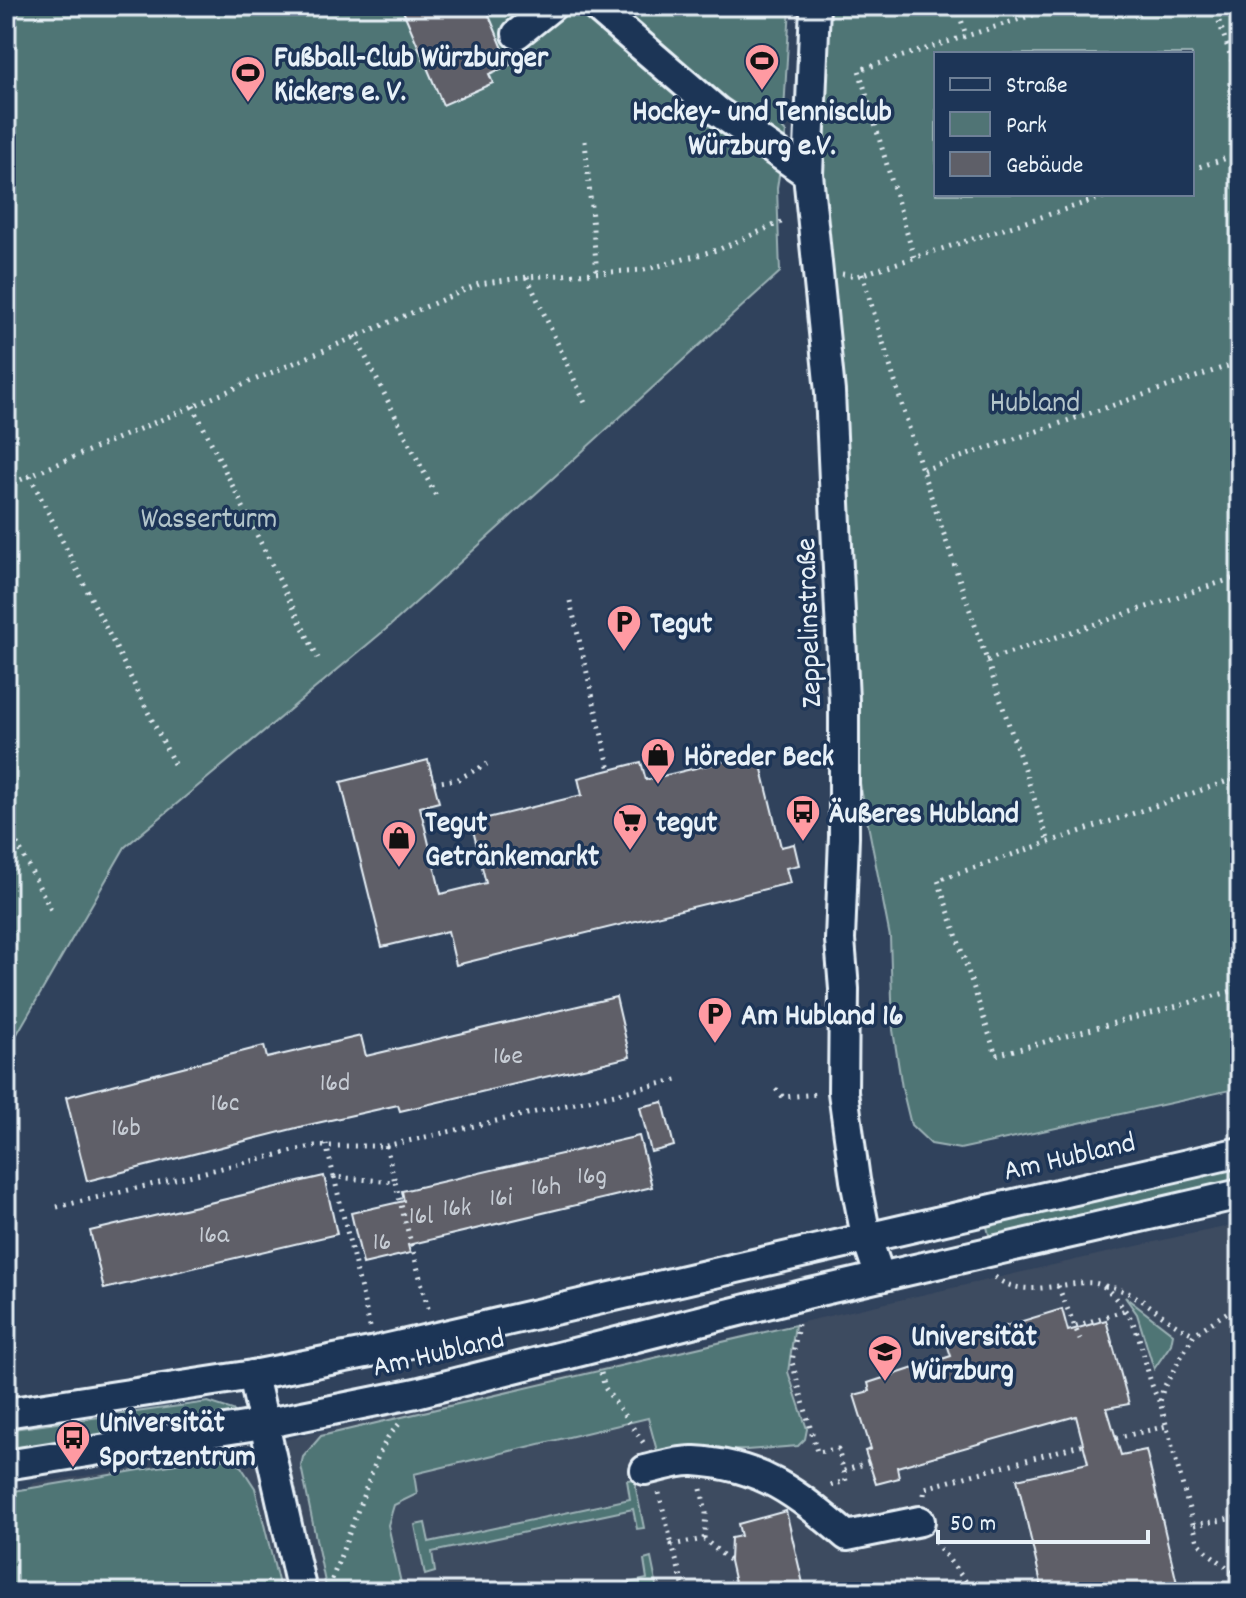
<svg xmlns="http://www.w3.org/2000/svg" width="1246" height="1598" font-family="Dekko,sans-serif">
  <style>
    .built { fill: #3e4b60 }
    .green { fill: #507475; stroke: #9cb2b6; stroke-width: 2; fill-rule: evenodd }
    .building { fill: #5e5f68; stroke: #e8f1f8; stroke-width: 2 }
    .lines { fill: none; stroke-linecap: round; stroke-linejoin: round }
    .minor-casing { stroke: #e8f1f8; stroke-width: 34 }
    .path { stroke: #e8f1f8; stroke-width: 5; stroke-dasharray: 2 6; stroke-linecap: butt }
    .minor { stroke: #1d3557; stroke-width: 28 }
    .labels { text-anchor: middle; stroke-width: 7; stroke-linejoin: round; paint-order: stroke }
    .number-label { font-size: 26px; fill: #c6ccd4 }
    .poi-label { font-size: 30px; font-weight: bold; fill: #e8f1f8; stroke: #1d3557; text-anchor: start }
    .park-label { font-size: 30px; fill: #b3c5ca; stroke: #1d3557 }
    .street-label { font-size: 30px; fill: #e8f1f8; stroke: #1d3557 }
  </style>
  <rect width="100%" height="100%" fill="#30425c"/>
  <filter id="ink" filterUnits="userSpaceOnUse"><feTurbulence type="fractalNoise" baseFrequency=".0125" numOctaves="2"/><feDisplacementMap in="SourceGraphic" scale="16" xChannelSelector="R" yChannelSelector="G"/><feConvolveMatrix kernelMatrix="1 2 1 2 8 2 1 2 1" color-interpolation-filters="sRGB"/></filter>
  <g filter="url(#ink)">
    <path class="built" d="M1240,1224V1592H6V1509L34,1483L196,1460L1181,1236Z"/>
    <g class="green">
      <path d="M6,6H790L783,129L786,132L777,188L780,272L391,625L125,847L6,1053Z"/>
      <path d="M815,6H1240V1088L960,1149L931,1144L911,1125L902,1088L893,1030L890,937L844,701L810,93ZM936,54H1192V194H936Z"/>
      <path d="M1240,1165V1184L991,1242L986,1223Z"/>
      <path d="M1125,1297L1173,1334L1171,1344L1154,1369L1137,1314Z"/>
      <path d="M795,1325L788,1372L807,1429L805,1439L798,1446L746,1450L657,1451L648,1418L414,1474L417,1494L394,1505L388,1525L403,1592H327L301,1466L303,1457L321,1436Z"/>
      <path d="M208,1402L233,1410L235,1413L233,1416L6,1449V1430Z"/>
      <path d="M218,1457L240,1465L255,1488L279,1585L276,1592H6V1495L8,1492Z"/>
      <path d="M634,1479L644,1528L637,1529L633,1509L432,1552L435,1572L425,1575L415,1525L425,1523L429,1542L630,1499L627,1480Z"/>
      <path d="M651,1558L658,1592H651L650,1590L638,1592H585L647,1579L644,1560Z"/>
    </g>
    <g class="building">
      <path d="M401,6H485L510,65L489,74L493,83L443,105Z"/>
      <path d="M758,753L781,847L794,844L799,865L786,868L790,883L456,965L448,931L382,947L341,782L428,760L439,802L420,807L441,894L486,883L471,822L582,795L578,778L641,762L646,780Z"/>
      <path d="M616,997L630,1057L400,1111L398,1105L308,1125L87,1181L66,1097L264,1046L267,1058L361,1036L366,1056Z"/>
      <path d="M663,1102L674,1146L651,1152L640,1107Z"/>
      <path d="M639,1136L652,1187L408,1245L410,1253L363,1264L351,1213L404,1201L402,1191Z"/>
      <path d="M324,1176L337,1234L104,1289L90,1231Z"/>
      <path d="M1062,1309L1068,1331L1106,1320L1129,1404L1107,1408L1121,1455L1146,1450L1179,1592H1043L1017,1479L1088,1463L1076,1416L897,1467L899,1478L876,1484L865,1451L871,1449L854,1395L870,1391L868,1383L951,1356L947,1344Z"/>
      <path d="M786,1511L805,1592H737L730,1561L731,1538L741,1536L738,1524Z"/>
    </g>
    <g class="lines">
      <defs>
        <g id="minor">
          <path d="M595,6L717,111L808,174"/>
          <path d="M815,6L808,174L830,392L844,701V837L840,940L844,989L843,1092L855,1180L866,1236L880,1277"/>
          <path d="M517,34L552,6"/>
          <path d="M253,1375L302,1592"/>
          <path d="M6,1413L253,1375L376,1351L1240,1152"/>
          <path d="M6,1465L263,1424L416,1393L802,1295L1240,1194"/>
          <path d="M645,1470C660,1467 678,1460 694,1461C763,1465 797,1494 847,1536L920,1521"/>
        </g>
      </defs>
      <use href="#minor" class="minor-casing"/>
      <g class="path">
        <path d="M957,6L966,36"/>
        <path d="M1214,6L1240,85"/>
        <path d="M585,141L597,273"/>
        <path d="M1192,169L1240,154"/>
        <path d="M914,257L859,70L1061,6"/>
        <path d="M842,274L857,276L1113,194"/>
        <path d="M862,274L922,470L1049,842"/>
        <path d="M527,277L586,405"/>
        <path d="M355,336L436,496"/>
        <path d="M193,406L318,658"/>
        <path d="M923,470L1240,362"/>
        <path d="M30,476L176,768"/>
        <path d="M6,486L479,284L527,277L644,270L720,249L786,220"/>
        <path d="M570,601L610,770"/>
        <path d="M987,660L1240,576"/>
        <path d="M1240,777L938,880L996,1055L1240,989"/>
        <path d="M434,783L458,779L487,764"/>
        <path d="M6,822L52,912"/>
        <path d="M776,1089L783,1097L819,1094"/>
        <path d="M326,1144L334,1177"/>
        <path d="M386,1146L395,1182"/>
        <path d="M57,1207L315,1146H386L681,1079"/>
        <path d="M995,1277C1027,1304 1081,1273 1103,1286C1110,1291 1119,1302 1124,1309C1145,1334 1143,1372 1159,1401"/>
        <path d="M1058,1286L1080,1339"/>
        <path d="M1105,1286C1146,1293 1158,1319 1194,1334"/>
        <path d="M1240,1304L1194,1334L1163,1389L1160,1402L1198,1542L1211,1555L1240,1577"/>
        <path d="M798,1324L792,1362L817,1452L838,1449L846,1481L827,1486"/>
        <path d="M1076,1326L1126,1310"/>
        <path d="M370,1327L334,1177L395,1182L429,1312"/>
        <path d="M601,1373L605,1388L645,1445"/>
        <path d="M1240,1376L1234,1377L1240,1399"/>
        <path d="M1116,1438L1167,1426"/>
        <path d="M844,1471L869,1462"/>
        <path d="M701,1489L706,1513L704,1539"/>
        <path d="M659,1493L672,1545"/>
        <path d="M924,1495L925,1488L1084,1444"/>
        <path d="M1194,1525L1240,1517"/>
        <path d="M935,1542L974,1592"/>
        <path d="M329,1587L378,1456L388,1437L399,1424"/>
        <path d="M685,1592L672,1545L704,1539L730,1561"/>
      </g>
      <use href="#minor" class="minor"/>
    </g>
  </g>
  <defs>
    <symbol id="stadium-pin" viewBox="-11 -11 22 30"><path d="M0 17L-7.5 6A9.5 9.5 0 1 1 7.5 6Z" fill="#ff9aa2" stroke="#1d3557"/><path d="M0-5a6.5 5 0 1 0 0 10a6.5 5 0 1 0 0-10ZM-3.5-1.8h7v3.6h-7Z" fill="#111"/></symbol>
    <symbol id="parking-pin" viewBox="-11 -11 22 30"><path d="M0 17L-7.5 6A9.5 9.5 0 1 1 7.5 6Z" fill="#ff9aa2" stroke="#1d3557"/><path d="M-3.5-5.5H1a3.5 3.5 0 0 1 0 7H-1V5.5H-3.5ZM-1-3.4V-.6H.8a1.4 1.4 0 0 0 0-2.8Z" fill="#111"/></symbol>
    <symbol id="shop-pin" viewBox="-11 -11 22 30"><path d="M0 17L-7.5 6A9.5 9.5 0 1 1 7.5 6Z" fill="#ff9aa2" stroke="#1d3557"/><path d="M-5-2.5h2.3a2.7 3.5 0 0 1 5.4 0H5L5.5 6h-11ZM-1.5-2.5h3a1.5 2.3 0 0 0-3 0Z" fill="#111"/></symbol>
    <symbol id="bus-pin" viewBox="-11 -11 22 30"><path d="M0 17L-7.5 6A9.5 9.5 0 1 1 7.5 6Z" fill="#ff9aa2" stroke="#1d3557"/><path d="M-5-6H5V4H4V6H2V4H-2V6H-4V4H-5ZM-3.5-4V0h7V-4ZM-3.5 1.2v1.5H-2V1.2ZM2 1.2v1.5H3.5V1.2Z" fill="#111"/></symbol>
    <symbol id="supermarket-pin" viewBox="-11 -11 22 30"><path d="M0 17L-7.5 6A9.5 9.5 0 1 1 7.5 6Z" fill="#ff9aa2" stroke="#1d3557"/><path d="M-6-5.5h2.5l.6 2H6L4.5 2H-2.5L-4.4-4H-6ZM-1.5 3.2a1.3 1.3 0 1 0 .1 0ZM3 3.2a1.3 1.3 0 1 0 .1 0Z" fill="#111"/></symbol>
    <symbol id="university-pin" viewBox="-11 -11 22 30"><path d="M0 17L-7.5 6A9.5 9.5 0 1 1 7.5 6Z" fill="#ff9aa2" stroke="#1d3557"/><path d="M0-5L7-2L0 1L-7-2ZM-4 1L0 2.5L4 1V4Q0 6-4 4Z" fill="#111"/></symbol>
  </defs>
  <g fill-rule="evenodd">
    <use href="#stadium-pin" x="742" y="41" width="40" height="54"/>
    <use href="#stadium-pin" x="228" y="53" width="40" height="54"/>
    <use href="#parking-pin" x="604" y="602" width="40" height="54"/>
    <use href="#shop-pin" x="638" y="735" width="40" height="54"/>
    <use href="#bus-pin" x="783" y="792" width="40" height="54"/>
    <use href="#supermarket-pin" x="610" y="801" width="40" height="54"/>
    <use href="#shop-pin" x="379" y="818" width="40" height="54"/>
    <use href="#parking-pin" x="695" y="994" width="40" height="54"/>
    <use href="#university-pin" x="865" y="1332" width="40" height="54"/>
    <use href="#bus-pin" x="53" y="1418" width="40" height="54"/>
  </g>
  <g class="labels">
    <g class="number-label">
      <text x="508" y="1063">16e</text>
      <text x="335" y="1090">16d</text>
      <text x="225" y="1110">16c</text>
      <text x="126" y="1135">16b</text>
      <text x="592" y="1183">16g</text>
      <text x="546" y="1194">16h</text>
      <text x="501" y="1205">16i</text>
      <text x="457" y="1215">16k</text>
      <text x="421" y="1223">16l</text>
      <text x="214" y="1242">16a</text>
      <text x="382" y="1249">16</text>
    </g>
    <g class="poi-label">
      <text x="274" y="66">Fußball-Club Würzburger<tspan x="274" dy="34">Kickers e. V.</tspan></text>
      <text x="762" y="120" text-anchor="middle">Hockey- und Tennisclub<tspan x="762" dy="34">Würzburg e.V.</tspan></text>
      <text x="650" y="632">Tegut</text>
      <text x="684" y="765">Höreder Beck</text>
      <text x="829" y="822">Äußeres Hubland</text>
      <text x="425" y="831">Tegut<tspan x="425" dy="34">Getränkemarkt</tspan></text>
      <text x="656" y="831">tegut</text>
      <text x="741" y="1024">Am Hubland 16</text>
      <text x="911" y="1345">Universität<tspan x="911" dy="34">Würzburg</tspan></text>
      <text x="99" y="1431">Universität<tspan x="99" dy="34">Sportzentrum</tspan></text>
    </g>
    <g class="park-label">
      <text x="1035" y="411">Hubland</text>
      <text x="209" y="527">Wasserturm</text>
    </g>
    <g class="street-label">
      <text transform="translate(807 623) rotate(-92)" y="10">Zeppelinstraße</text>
      <text transform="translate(1069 1155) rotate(-13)" y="10">Am Hubland</text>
      <text transform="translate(438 1351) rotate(-13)" y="10">Am Hubland</text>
    </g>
  </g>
  <rect width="1246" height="1598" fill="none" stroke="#1d3557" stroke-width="32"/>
  <rect x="16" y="16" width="1214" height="1566" fill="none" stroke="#e8f1f8" stroke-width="3" filter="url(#ink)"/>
  <rect x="934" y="52" width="260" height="144" fill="#1d3557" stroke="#6e8097" stroke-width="2"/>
  <rect x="950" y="78" width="40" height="12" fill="#1d3557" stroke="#6e8097" stroke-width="2"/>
  <text x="1006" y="92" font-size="24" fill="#e8f1f8">Straße</text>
  <rect x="950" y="112" width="40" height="24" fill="#507475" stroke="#6e8097" stroke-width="2"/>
  <text x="1006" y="132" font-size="24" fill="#e8f1f8">Park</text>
  <rect x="950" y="152" width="40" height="24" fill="#5e5f68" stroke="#6e8097" stroke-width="2"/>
  <text x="1006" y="172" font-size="24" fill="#e8f1f8">Gebäude</text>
  <path d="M938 1530v12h210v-12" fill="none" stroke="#e8f1f8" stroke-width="4"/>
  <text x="950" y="1530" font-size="24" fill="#e8f1f8" stroke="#1d3557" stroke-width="6" paint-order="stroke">50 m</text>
</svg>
